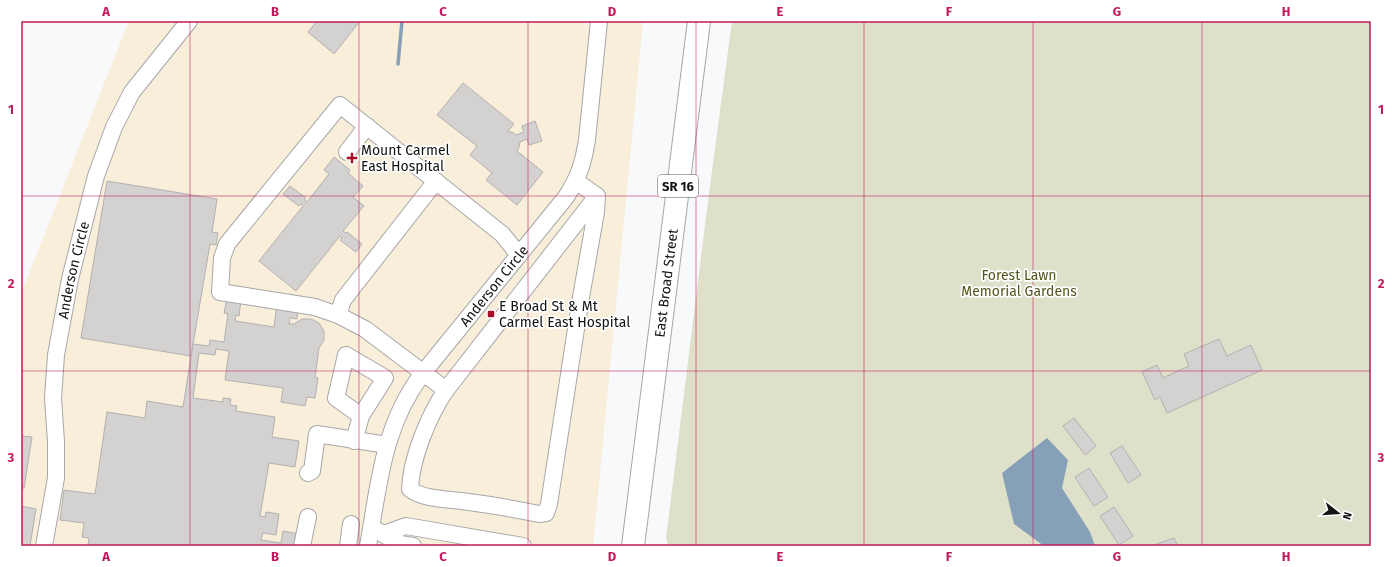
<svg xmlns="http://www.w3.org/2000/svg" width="1392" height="567" font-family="'Fira Sans',sans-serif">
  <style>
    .medical { fill: #f8eed9 }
    .green { fill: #dee0c9 }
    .water { fill: #85a0b7 }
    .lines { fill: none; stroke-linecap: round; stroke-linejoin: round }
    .stream { stroke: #85a0b7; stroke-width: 3.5 }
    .building { fill: #d4d1d1; stroke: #b3b0b0 }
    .minor-casing { stroke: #a6a7a9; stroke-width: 18 }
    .highway-casing { stroke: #a6a7a9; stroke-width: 24 }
    .minor { stroke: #fff; stroke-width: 16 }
    .highway { stroke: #fff; stroke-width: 22 }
    .grid { fill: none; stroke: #c2185b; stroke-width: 1; stroke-opacity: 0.55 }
    .poi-dot { fill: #a70f28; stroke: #fff; stroke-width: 1.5 }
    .labels { text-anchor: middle; stroke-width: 3.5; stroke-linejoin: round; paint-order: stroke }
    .shield { fill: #fff; stroke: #585959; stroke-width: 1 }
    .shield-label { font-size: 13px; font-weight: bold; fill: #111212 }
    .poi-label { font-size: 14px; fill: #111212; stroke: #fff; text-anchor: start }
    .street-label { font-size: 14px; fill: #111212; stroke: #fff }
    .park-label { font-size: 14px; fill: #53551e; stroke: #fff }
    .neatline { fill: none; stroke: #c2185b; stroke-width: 1.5 }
    .grid-label { font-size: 13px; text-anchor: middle; font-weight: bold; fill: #c2185b }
  </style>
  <rect width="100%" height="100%" fill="#f8f9fb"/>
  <path class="medical" d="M123,21H643L593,546H21V294L128,23Z"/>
  <path class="green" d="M732,21H1371V546H668L666,538L708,201Z"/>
  <path class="water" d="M1047,438L1068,460L1062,488L1090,532L1095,546H1044L1014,524L1002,473Z"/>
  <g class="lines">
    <path class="stream" d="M398,64L402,21"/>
  </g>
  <g class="building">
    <path d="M317,21H360L334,54L308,32Z"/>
    <path d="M463,83L514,124L507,132H512L516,135L524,132L522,126L535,121L542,141L529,145L527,139L520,142L519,147L517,151L543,172L517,205L486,180L492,173L470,155L477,146L437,115Z"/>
    <path d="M334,157L350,170L348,173L363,186L353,197L364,206L343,231L346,233L347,232L362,244L356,252L340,240L342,238L340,236L296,291L259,261L303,206L301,204L299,206L283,194L290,186L306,198L304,200L307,202L329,174L324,170Z"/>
    <path d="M107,181L217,199L212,232L218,233L216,245L210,244L191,356L81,338Z"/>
    <path d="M227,298L241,300L239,316L236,315L235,321L274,327L277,304L298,307L297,319L290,318L289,324H294L302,319H311L319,323L324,331V340L319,348L315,377L318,378L315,398L307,397L305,406L281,402L283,388L225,380L229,351L216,349L215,355L199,353L193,398L223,402V398L231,399L230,405L237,406L236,411L275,417L272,437L299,441L295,467L269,463L260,516L265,517L266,512L279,514L276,535L263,533L261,540L281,543L283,531L300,534L298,546H88L89,538L82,537L84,523L60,520L64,490L95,494L107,412L145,418L147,401L183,407L193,344L209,346L210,340L224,342L228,314L224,313Z"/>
    <path d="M1219,339L1227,356L1251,345L1262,370L1167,413L1160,397L1155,400L1142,372L1157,365L1163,378L1189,366L1184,354Z"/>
    <path d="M1074,418L1096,446L1085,455L1063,426Z"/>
    <path d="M21,436L32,437L24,488H21Z"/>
    <path d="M1122,446L1141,475L1128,483L1110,453Z"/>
    <path d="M1089,468L1108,497L1094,506L1075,477Z"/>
    <path d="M21,506L36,509L30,546H21Z"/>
    <path d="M1114,507L1133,536L1119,545L1100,516Z"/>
    <path d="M1174,538L1178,546H1154V545Z"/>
  </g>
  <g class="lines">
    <defs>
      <g id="minor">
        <path d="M347,152L367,126"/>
        <path d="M519,255L502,234L340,105L227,244L222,258L220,292L315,307L338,315L365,329L446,390L597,196L576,181"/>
        <path d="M338,315L343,300L436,181"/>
        <path d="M446,390C429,415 411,458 410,489C423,500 451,499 469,502C492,505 515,509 539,514L546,513L549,504L580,303L596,212L597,196"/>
        <path d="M354,441L361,416L385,378L346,355L336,398L361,416"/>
        <path d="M308,473L312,471L317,434L387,445"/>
        <path d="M378,531L400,544L413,546"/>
        <path d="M384,534L406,526L523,546"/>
        <path id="s1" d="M44,546L56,478V442L53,398L56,355L70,279L96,176L114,127L132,92L189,21"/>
        <path d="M302,546L308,517"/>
        <path d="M348,546L351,524"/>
        <path id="s2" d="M368,546C379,484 383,425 423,373L566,197C579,177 583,164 587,140L599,21"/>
      </g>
      <g id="highway">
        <path id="s3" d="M633,546L699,21"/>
      </g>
    </defs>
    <use href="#minor" class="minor-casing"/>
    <use href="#highway" class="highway-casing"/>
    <use href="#minor" class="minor"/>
    <use href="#highway" class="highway"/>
  </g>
  <path class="grid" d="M190,21V546M359,21V546M528,21V546M696,21V546M864,21V546M1033,21V546M1202,21V546M21,196H1371M21,371H1371"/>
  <g class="poi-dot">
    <path d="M350 152h4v4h4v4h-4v4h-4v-4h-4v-4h4z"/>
    <rect x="487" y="310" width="8" height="8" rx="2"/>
  </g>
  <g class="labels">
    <rect class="shield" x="658" y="175" width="40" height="22" rx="3"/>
    <g class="shield-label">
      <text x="678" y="191">SR 16</text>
    </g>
    <g class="poi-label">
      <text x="361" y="155">Mount Carmel<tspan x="361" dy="16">East Hospital</tspan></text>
      <text x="499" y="311">E Broad St &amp; Mt<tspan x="499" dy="16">Carmel East Hospital</tspan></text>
    </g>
    <g class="street-label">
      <text dy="5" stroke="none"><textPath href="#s1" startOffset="279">Anderson Circle</textPath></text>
      <text dy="5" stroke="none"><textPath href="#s3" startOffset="265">East Broad Street</textPath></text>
      <text dy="5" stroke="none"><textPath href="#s2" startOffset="296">Anderson Circle</textPath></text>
    </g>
    <g class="park-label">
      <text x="1019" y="280">Forest Lawn<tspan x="1019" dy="16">Memorial Gardens</tspan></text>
    </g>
  </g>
  <rect width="1392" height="567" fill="none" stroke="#ffffff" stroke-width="44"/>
  <g transform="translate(1338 513) rotate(107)" stroke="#ffffff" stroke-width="3" paint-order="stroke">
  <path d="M0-3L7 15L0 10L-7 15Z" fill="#111212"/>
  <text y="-6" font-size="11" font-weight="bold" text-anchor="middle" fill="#111212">N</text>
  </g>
  <rect x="22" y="22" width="1348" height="523" class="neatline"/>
  <g class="grid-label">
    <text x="106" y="16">A</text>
    <text x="275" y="16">B</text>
    <text x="443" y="16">C</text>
    <text x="612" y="16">D</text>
    <text x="780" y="16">E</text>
    <text x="949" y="16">F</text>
    <text x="1117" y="16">G</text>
    <text x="1286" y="16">H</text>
    <text x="11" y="114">1</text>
    <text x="1381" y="114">1</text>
    <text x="11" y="288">2</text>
    <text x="1381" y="288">2</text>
    <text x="11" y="462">3</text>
    <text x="1381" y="462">3</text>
    <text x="106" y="561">A</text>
    <text x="275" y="561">B</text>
    <text x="443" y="561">C</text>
    <text x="612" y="561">D</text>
    <text x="780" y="561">E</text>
    <text x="949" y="561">F</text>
    <text x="1117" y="561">G</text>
    <text x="1286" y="561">H</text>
  </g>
</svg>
